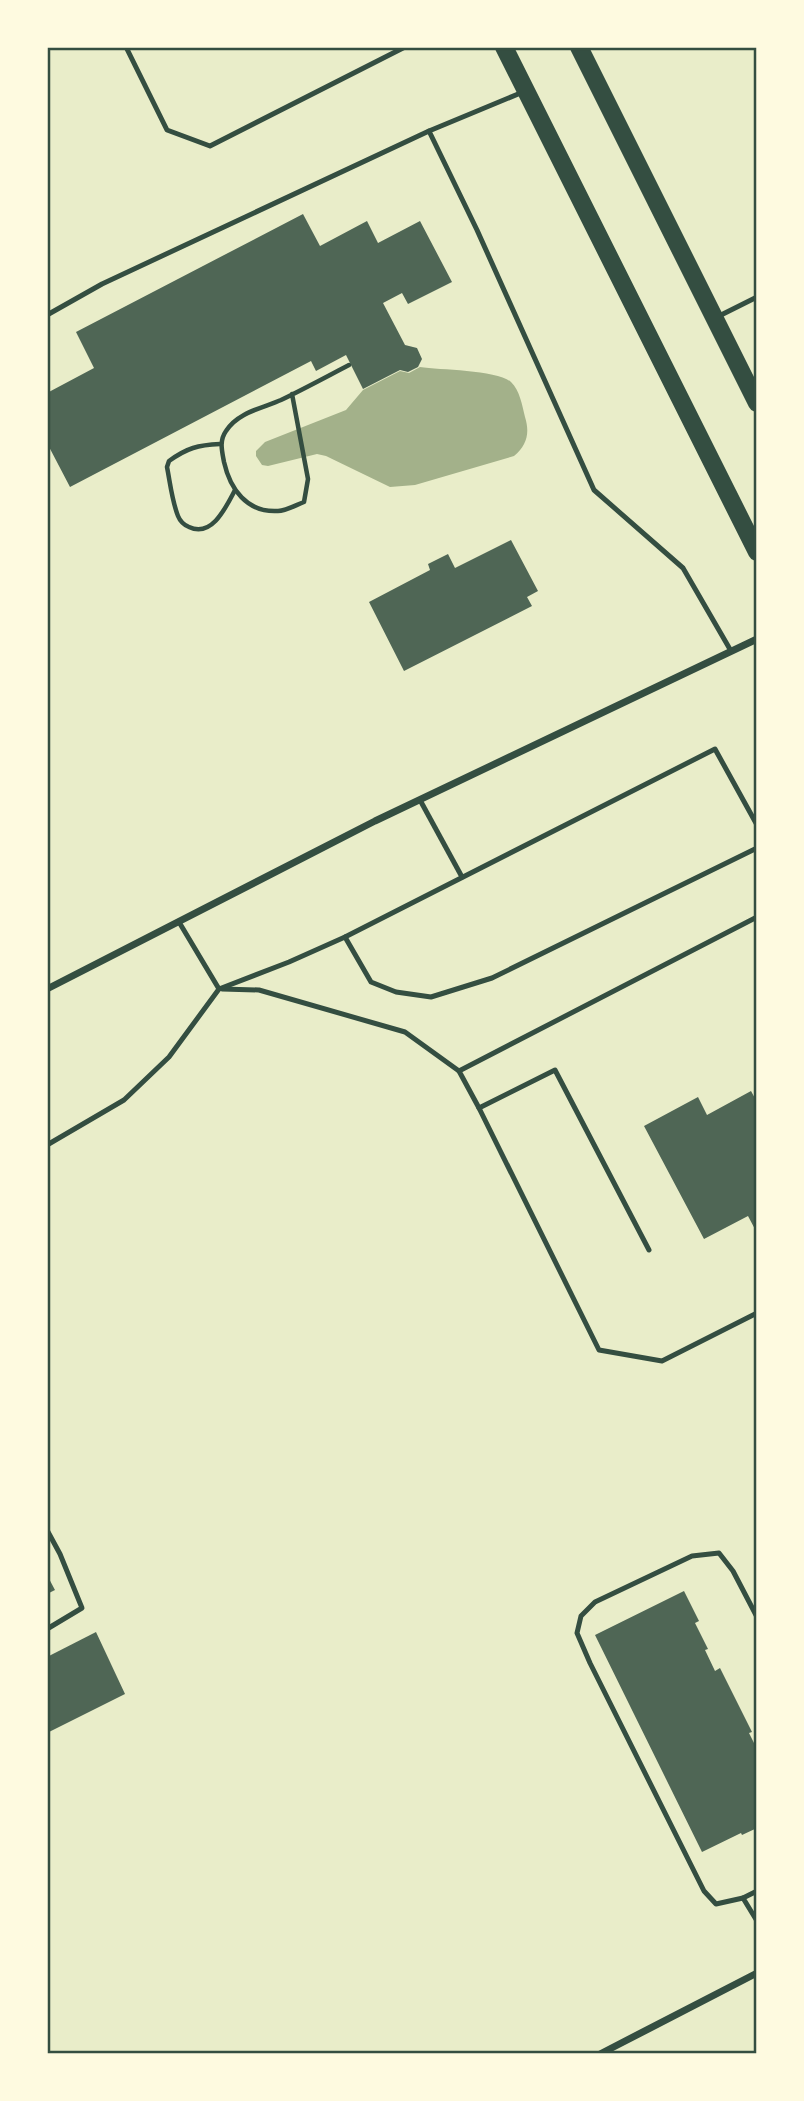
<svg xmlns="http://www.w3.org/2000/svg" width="804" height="2101" font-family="Overpass,sans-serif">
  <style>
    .water { fill: #a3b18a }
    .building { fill: #4f6655 }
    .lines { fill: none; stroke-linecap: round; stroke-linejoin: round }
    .path { stroke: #344e41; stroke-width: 4.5 }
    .service { stroke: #344e41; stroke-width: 5 }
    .minor { stroke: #344e41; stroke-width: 7 }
    .primary { stroke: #344e41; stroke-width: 18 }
    .neatline { fill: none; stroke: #344e41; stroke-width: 2.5 }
  </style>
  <rect width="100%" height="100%" fill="#e9edc9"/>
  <path class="water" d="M420,367C440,370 498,370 511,382C520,391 522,405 525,417C530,433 527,445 514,456L415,485L390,487L326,456L317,454L268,466L262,465L256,456V451L265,442L346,410L363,390L400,371L409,373Z"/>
  <g class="building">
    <path d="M303,214L320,246L367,221L378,243L420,221L452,282L408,304L402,293L383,303L405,345L417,348L422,359L418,367L408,372L400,370L363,389L346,355L316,371L311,361L70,487L47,443V393L94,368L76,332Z"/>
    <path d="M511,540L538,591L527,597L532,606L404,671L369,602L430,570L428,564L448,554L455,568Z"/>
    <path d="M751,1091L757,1102V1233L748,1216L704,1239L644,1126L698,1097L707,1115Z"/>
    <path d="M47,1575L55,1590L47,1594Z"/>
    <path d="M684,1591L699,1621L695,1623L708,1649L705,1650L715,1671L720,1668L752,1732L749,1733L757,1749V1828L742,1835L741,1833L702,1852L595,1635Z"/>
    <path d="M96,1632L125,1694L47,1733V1657Z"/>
  </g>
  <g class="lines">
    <g class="path">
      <path d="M292,394L308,479L304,502C296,505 286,511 278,511C247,513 230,489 224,462C222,451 219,441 226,431C238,412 263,408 281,400C304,389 326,377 349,365"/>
      <path d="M220,444C198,445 187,448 169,461L167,467C170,482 172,501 178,516C180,521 184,525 189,527C212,538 226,507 235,490"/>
    </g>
    <g class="service">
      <path d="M126,47L167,130L210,146L405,47"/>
      <path d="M523,92L429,131L477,230L594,490L683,568L731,651"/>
      <path d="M47,315L102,284L429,131"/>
      <path d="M717,317L757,297"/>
      <path d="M420,800L462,877"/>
      <path d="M345,937L371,982L396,992L431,997L492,978L757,848"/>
      <path d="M219,989L289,962L345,937L715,749L757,825"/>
      <path d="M222,989L259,990L405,1032L459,1071"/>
      <path d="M479,1108L599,1350L662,1361L757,1313"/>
      <path d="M47,1145L124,1100L169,1057L219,989L179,922"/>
      <path d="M649,1250L555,1070L479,1108L459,1071L757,917"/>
      <path d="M47,1530L60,1554L82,1608L47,1629"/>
      <path d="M757,1891L743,1898L757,1921"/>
      <path d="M743,1898L716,1904L704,1891L590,1663L577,1633L581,1616L595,1602L692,1556L719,1553L733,1571L757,1617"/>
    </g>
    <g class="minor">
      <path d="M47,989L375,821L757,639"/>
      <path d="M600,2054L757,1973"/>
    </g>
    <g class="primary">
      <path d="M504,47L757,552"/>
      <path d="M579,47L757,403"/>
    </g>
  </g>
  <rect width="804" height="2101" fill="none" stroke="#fefae0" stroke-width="98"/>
  <rect x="49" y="49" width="706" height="2003" class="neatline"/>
</svg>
